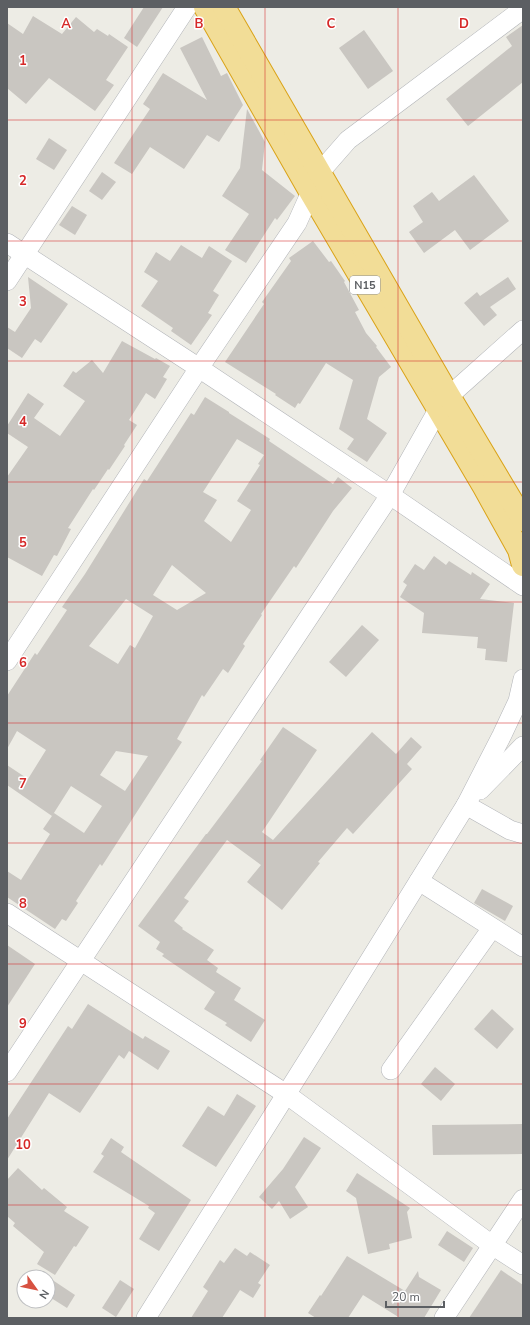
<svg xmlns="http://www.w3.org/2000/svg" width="530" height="1325" font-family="'Nunito Sans',sans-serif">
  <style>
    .building { fill: #c9c6c1; fill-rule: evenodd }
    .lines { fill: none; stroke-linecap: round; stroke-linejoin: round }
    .minor-casing { stroke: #b2b4b8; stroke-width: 20 }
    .highway-casing { stroke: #daa318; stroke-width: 24 }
    .minor { stroke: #fff; stroke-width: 19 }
    .highway { stroke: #f2dd97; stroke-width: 22 }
    .grid { fill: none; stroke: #d62828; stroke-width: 1; stroke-opacity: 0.55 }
    .labels { text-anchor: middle; stroke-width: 3; stroke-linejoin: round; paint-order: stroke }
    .shield { fill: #fff; stroke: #8d8f92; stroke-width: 1 }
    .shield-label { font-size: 11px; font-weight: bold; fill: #5c5f63 }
    .grid-label { font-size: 13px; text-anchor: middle; font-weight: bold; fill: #d62828; stroke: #fff; stroke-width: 3; stroke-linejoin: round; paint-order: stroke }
  </style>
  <rect width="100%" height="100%" fill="#edece5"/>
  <g class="building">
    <path d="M144,7H163L137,47L124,38Z"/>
    <path d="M33,16L62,34L76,17L94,32L97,29L108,36L109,34L128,47L106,80L114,85L95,111L49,78L26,104L7,88V23L23,34Z"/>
    <path d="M523,25V82L468,126L446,99L512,46L506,37Z"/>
    <path d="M364,30L393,71L368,89L339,48Z"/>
    <path d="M202,37L221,76L227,73L243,105L219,142L207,135L184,169L150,147L132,174L114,163L150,109L143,104L163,73L207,100L180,48Z"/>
    <path d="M247,109L265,142L262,170L295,196L277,220L275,218L246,263L225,250L249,214L222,196L240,168Z"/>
    <path d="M49,138L67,150L54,170L36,159Z"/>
    <path d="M102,172L116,182L102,200L89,191Z"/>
    <path d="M474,175L509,221L470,250L455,230L424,253L409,232L423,222L413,206L432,192L439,201Z"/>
    <path d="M72,206L87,215L75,235L59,225Z"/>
    <path d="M313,241L329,262L331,261L345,281L344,282L359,310L355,312L366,333L377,346L376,347L391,367L379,377L367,419L387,433L367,462L347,449L354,439L339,429L353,380L326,363L300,404L298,403L295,408L275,395L276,394L225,362L264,304L262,302L291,261L289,258Z"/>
    <path d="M181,245L202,258L209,246L232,261L213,291L219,295L208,313L212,315L191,345L171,331L173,328L141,306L158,281L144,272L156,252L170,261Z"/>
    <path d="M28,277L68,304L41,343L35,339L22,358L7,348V327L15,332L31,308Z"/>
    <path d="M508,277L516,289L490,307L497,315L484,326L464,303L477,292L480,296Z"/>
    <path d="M122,341L155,359L156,358L170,366L163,377L167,379L155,399L146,393L129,420L137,425L124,445L125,446L109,470L108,469L94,490L93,489L68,528L71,529L57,556L54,555L42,576L7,557V477L28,447L7,433V426L28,393L44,404L34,418L60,436L85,401L63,386L73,371L76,373L92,360L103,373Z"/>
    <path d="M205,397L229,412V413L270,439L269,441L333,484L338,477L352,488L333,511L296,568L294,566L261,614L262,615L243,644L245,646L228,673L223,669L204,697L202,695L177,739L182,742L102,866L100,864L76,901L78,903L66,921L62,919L55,929L7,897V871L21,880L50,834L43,829L54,813L84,833L102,806L71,786L52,816L7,785V765L28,779L46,750L17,731L7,749V696L35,653L37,655L67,610L62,607L85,574L144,479L147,481L191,413L194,415ZM237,439L264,455L258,464L260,465L237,501L251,510L231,542L204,521L217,500L203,492ZM172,565L206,593L177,610L153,595ZM126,599L153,616L135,648L130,645L118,664L89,646ZM116,751L148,756L125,791L100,775Z"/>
    <path d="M434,556L446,565L449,561L471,575L472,572L490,584L480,599L514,603L507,662L485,660L486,649L477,648L478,637L422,633L424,613L400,597L407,585L403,582L415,564L424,570Z"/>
    <path d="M362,625L379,640L346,677L329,662Z"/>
    <path d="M283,727L317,750L262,832L273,840L372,732L396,754L411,737L422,747L407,764L412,769L353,834L347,828L318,862L320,863L282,910L247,882L261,865L227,840L184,898L189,901L174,921L183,928L182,929L214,950L207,960L218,968L216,972L241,988L234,1000L265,1020L251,1042L225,1025L227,1023L204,1009L215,992L162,956L164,954L156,949L160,942L138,926L206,834H207L262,761L260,760Z"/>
    <path d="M482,889L513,906L505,921L474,903Z"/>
    <path d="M7,945L35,964L7,1007Z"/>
    <path d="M88,1004L143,1039L145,1036L170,1051L158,1070L129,1051L124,1059L119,1055L80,1113L49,1093L7,1160V1119L68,1026L72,1029Z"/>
    <path d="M492,1009L514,1029L497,1049L474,1029Z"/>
    <path d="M435,1067L455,1084L441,1101L421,1084Z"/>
    <path d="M237,1094L256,1106L216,1167L182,1146L208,1106L224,1116Z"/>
    <path d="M523,1124V1154L433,1155L432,1125Z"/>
    <path d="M304,1137L321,1148L295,1187L308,1207L290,1219L279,1201L272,1209L259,1197L283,1169Z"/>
    <path d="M111,1138L124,1147L121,1152L191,1200L159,1251L139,1239L155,1213L148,1208L149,1206L93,1172L104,1156L101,1154Z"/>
    <path d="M18,1168L42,1190L44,1188L67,1207L64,1211L89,1227L76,1247L74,1246L55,1275L37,1264L44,1252L13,1226L15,1223L7,1216V1180Z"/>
    <path d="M357,1173L410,1208L407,1212L412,1238L389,1244L390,1249L368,1254L356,1198L346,1191Z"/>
    <path d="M447,1231L473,1248L464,1262L438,1245Z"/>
    <path d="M235,1248L247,1256L250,1252L270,1265L258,1283L261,1285L253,1298L240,1290L222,1318H191L208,1291L203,1287L220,1260L224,1263Z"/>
    <path d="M347,1256L405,1291L418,1271L419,1277L441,1290L424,1318H400L363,1295L348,1318H316L308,1313L320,1295L321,1296Z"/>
    <path d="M501,1270L523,1285V1318H469Z"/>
    <path d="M48,1277L75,1295L67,1308L48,1296Z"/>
    <path d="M120,1280L134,1289L116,1317L102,1308Z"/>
  </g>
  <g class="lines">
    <defs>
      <g id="minor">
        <path d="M7,243L199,368L390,495L523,586"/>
        <path d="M7,281L187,7"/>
        <path d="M7,661L199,368L297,223L320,172L348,140L523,9"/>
        <path d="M480,790L523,746"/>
        <path d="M466,805L510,830L523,834"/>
        <path d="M419,881L523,947"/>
        <path d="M7,913L286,1094L492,1245L523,1265"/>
        <path d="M391,1070L492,928"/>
        <path d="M7,1072L390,495L438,410L449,396L523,330"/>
        <path d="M146,1318L324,1034L466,805L502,735L518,701L523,679"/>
        <path d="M444,1318L523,1199"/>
      </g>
      <g id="highway">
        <path d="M205,7L311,193L484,487L519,550L523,565"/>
        <path d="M224,7L449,396L523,520"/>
      </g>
    </defs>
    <use href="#minor" class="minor-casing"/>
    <use href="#highway" class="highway-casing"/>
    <use href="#minor" class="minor"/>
    <use href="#highway" class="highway"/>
  </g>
  <path class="grid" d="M132,7V1318M265,7V1318M398,7V1318M7,120H523M7,241H523M7,361H523M7,482H523M7,602H523M7,723H523M7,843H523M7,964H523M7,1084H523M7,1205H523"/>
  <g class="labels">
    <rect class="shield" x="350" y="276" width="30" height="18" rx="3"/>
    <g class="shield-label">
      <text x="365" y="289">N15</text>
    </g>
  </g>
  <g class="grid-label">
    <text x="66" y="28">A</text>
    <text x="199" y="28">B</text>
    <text x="331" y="28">C</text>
    <text x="464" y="28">D</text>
    <text x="23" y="65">1</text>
    <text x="23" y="185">2</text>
    <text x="23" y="306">3</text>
    <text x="23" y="426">4</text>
    <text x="23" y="547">5</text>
    <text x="23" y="667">6</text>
    <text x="23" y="788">7</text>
    <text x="23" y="908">8</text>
    <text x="23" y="1028">9</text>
    <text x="23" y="1149">10</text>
  </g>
  <rect width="530" height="1325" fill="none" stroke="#5c5f63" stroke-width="16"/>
  <g transform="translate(36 1289) rotate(123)"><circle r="19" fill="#ffffff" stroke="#bebfc1"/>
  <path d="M0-3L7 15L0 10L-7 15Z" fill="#d75141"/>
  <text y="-6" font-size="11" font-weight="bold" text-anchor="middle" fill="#5c5f63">N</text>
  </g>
  <path d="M386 1301v6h58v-6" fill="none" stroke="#5c5f63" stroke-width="2"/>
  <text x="392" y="1301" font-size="12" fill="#5c5f63" stroke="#ffffff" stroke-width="3" paint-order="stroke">20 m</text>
</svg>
